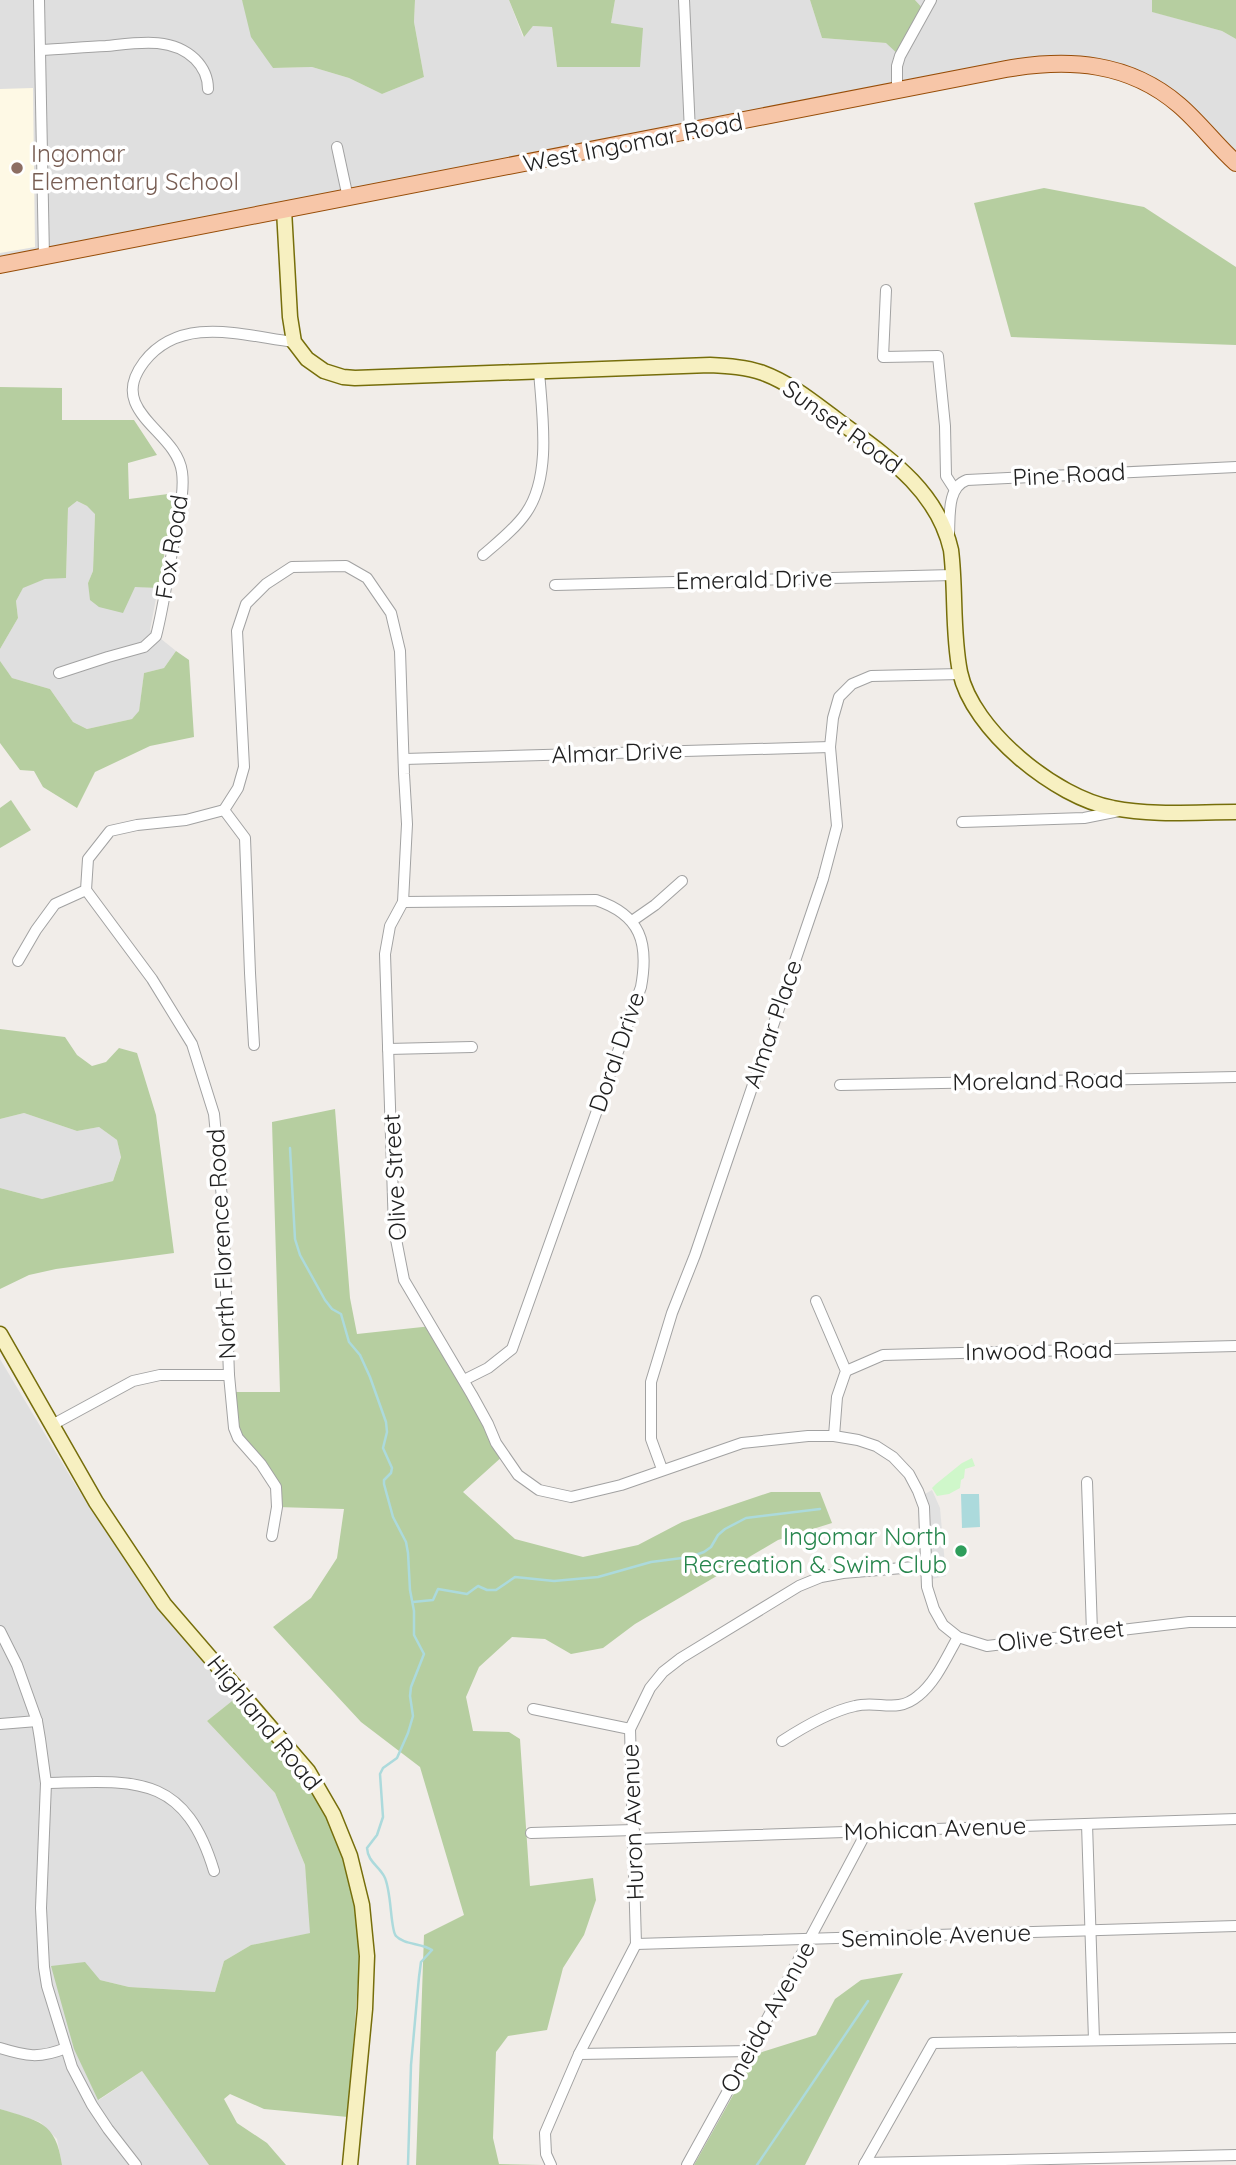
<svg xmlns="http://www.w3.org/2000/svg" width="1236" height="2165" font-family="Quicksand,sans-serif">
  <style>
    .residential { fill: #dfdfdf }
    .education { fill: #fef9e5 }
    .forest { fill: #b6cea0 }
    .park { fill: #cff7ca }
    .parking { fill: #e1e1e1 }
    .water { fill: #acdadc }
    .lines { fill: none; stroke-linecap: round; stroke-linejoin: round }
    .stream { stroke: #acdadc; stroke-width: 2.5 }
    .street-casing { stroke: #a2a2a2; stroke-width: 12 }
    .secondary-casing { stroke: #766e0b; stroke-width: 17 }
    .primary-casing { stroke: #974d08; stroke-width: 18 }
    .street { stroke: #fff; stroke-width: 10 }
    .secondary { stroke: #f7f0c1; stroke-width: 14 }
    .primary { stroke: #f7c6a8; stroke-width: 16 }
    .education-dot { fill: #8d6e63; stroke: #fff; stroke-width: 2.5 }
    .leisure-dot { fill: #2e9e5b; stroke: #fff; stroke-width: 2.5 }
    .labels { text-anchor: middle; stroke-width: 7; stroke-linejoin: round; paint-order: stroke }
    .street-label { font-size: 24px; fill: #212121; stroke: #fff }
    .education-label { font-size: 24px; fill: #785e54; stroke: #fff; text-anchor: start }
    .leisure-label { font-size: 24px; fill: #27864d; stroke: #fff; text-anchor: end }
  </style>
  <rect width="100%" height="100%" fill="#f1ede9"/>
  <g class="residential">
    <path d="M0,0H242L273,68L312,67L349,78L382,94L424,77L414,22L415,0H509L523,37L533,26L552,27L557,67L611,23L615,0H810L822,38L886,43L925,11L915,0H1152L1153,12L1222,31L1236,39V163L1161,91L1066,63L0,265Z"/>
    <path d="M77,501L87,506L95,513L93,571L88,583L158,588L150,630L176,651L164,668L144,673L139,712L132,719L87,729L73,722L50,689L12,678L0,662V649L18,618L16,601L23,587L45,579L66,577L68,508Z"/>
    <path d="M24,1113L77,1131L99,1127L117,1140L121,1156L113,1181L42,1199L0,1188V1119Z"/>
    <path d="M0,1359L76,1486L164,1617L237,1697L207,1721L275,1793L305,1865L311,1933L251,1945L224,1961L215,1992L129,1987L100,1980L99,2100L142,2071L209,2165H62L57,2139L40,2122L0,2109Z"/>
  </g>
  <path class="education" d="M33,88L35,247L0,253V89Z"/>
  <g class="forest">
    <path d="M242,0H415L414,22L424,77L382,94L349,78L312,67L273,68L251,37Z"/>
    <path d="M509,0H615L611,23L643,28L640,67H557L552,27L533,26L524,37Z"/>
    <path d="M810,0H915L925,11L900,56L886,43L822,38Z"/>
    <path d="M1152,0H1236V39L1222,31L1152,12Z"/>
    <path d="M1044,188L1144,207L1236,267V345L1011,337L974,203Z"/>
    <path d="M0,387L62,388V420H134L157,455L128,463L129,499L176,493L158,588L135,587L123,613L99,607L90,600L88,583L93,571L95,514L87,506L77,501L68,508L66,578L45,579L23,588L16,601L18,618L0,649Z"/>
    <path d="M176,651L189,660L194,737L150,746L95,772L77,808L43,787L34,771L20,770L0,743V661L12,678L50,689L73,722L87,729L132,719L139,711L144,673L164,668Z"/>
    <path d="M11,800L31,830L0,848V808Z"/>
    <path d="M0,1029L65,1037L77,1055L92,1066L106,1062L119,1048L137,1053L156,1115L174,1253L56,1269L29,1275L0,1289V1188L42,1199L113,1181L121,1157L117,1140L99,1127L77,1131L24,1113L0,1119Z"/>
    <path d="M335,1109L350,1298L357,1334L432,1326L504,1455L463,1492L515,1539L583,1557L638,1545L682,1522L771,1492H820L832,1523L778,1540L635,1624L603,1648L571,1654L545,1639L512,1637L479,1667L466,1697L473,1731L509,1732L520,1739L530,1886L593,1878L596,1900L584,1935L563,1968L547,2030L508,2036L496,2052L493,2138L499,2164L542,2165H416L424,1935L464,1915L420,1767L361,1722L273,1627L311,1598L337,1558L344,1509L277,1507V1496L238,1438L230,1392H280L272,1122Z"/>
    <path d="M237,1697L303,1775L329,1821L344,1859L356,1908L360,1954L348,2117L264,2109L230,2094L224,2099L237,2123L267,2143L286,2165H209L142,2071L98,2100L74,2049L51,1966L85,1962L100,1980L129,1987L215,1992L224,1961L251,1945L310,1933L305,1865L275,1793L207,1721Z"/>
    <path d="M903,1973L805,2165H694L756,2054L816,2035L835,1999L861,1980Z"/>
    <path d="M0,2109C38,2121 56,2121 62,2165H0Z"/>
  </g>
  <path class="park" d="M972,1458L975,1466L965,1469L964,1478L961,1480L960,1488L949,1494L937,1496L932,1488L936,1484L962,1463Z"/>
  <path class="parking" d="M932,1490L940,1508L946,1576L932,1579L930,1506L925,1494Z"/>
  <path class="water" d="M961,1494H979L980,1527L962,1528Z"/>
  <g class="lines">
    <g class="stream">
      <path d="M290,1148L295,1239L300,1255L325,1300L332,1309L341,1314L349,1342L360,1355L370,1377L386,1422L387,1432L383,1448L392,1468L391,1473L384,1480V1484L393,1517L406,1542L408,1553L410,1590L414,1611V1635L424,1654L411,1687L410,1696L413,1716L408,1733L397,1758L383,1768L380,1774L383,1817L377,1835L367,1848C368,1862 378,1865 384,1876C392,1890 390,1930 396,1936C404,1945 422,1943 432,1950L421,1962L419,1977L411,2065L408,2165"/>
      <path d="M413,1602L433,1600L438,1589L467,1594L478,1586L487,1590H496L515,1577L554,1581L598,1577L651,1562L690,1557L704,1552L711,1547L718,1535L725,1529L746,1518L820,1509"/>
      <path d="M757,2165L868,2001"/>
    </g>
    <defs>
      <g id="street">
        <path d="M39,0L44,257"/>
        <path d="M684,0L690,132"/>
        <path d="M40,50C62,49 84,47 106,46C136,43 171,36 195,59C203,67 208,77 208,89"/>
        <path d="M897,91V66L900,56L931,0"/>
        <path d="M337,147L348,198"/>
        <path d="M886,290L883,357L938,356L945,426L946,476L955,490"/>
        <path d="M949,534C950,516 947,487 967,480L1236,467"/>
        <path d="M483,555C498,542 515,529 526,513C552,476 542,414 539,371"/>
        <path d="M555,585L953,575"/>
        <path d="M59,673L108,657L144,647L156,636C164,605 168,573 174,541C177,520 185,494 182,472C178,443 145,427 135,402C129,387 135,374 144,362C181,314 244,336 294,342"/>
        <path d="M404,759L830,747"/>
        <path d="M962,822L1084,818L1119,811"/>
        <path d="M86,890L152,979L192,1044L214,1114L223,1209L229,1375L234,1428L238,1438L261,1464L276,1487L277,1507L272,1536"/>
        <path d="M403,902L596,900C641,915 649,943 641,987L512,1349L488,1368L464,1380"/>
        <path d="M632,921L655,905L682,881"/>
        <path d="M18,961L36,930L55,904L86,890L88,859L110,831L137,825L186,820L224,810"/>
        <path d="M254,1045L250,973L245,838L224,810L238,788L244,767L237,631L246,604L266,584L292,567L346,566L367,578L391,613L400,651L404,774L407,824L403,902L390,926L385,954L394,1229L404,1280L472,1395L488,1424L496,1443L518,1475L539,1490L571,1497L621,1485L742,1443L808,1436H834L858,1440L876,1446L893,1457L909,1474L918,1491L924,1507L927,1587L934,1609L943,1625L958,1637L987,1646L1189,1622H1236"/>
        <path d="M388,1049L472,1047"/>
        <path d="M840,1085L1236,1077"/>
        <path d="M816,1301L846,1371L837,1397L834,1436"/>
        <path d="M846,1371L883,1355L1236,1346"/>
        <path d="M52,1425L133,1381L160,1375H229"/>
        <path d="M662,1469L651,1439V1382L672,1313L695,1255L823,879L837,826L830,747L833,718L839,697L852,684L871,676L961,674"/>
        <path d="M1087,1482L1092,1632"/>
        <path d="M0,1631L17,1665L37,1721L40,1739L46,1783L41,1908L44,1967L47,1986L72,2067L92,2105L108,2129L136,2165"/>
        <path d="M533,1709L630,1729"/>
        <path d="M0,1724L37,1721"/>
        <path d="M782,1741C802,1728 832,1711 855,1706C878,1700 897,1714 918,1696C936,1682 947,1656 958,1637"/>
        <path d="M46,1783C134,1781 184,1772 214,1871"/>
        <path d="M1087,1824L1094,2040"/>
        <path d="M531,1833L634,1830"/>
        <path d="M634,1839L1236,1819"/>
        <path d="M636,1944L1236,1926"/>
        <path d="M0,2048C26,2056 39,2059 66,2048"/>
        <path d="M579,2054L750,2051"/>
        <path d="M865,2163L1236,2155"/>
        <path d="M551,2165L546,2154L545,2133L579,2054L636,1944L630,1729L650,1688L663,1672L681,1658L799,1586L821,1577L843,1573L926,1566"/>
        <path d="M687,2165L750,2051L867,1831"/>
        <path d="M864,2165L933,2043L1236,2038"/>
      </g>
      <g id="secondary">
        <path d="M284,210L290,317L294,342L307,359L324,371L343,377L355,378L710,365C728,366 746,367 763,373C790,383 813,402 836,419C883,454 937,488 951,550C956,590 952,632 960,672C972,730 1056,798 1113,808C1153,816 1196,812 1236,812"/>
        <path d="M0,1334L96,1502L164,1604L308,1771L333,1814L350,1856L362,1905L367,1956L365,2009L350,2165"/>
      </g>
      <path id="primary" d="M0,265L1006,69C1069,58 1129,62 1179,105C1200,123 1216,145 1236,163"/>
    </defs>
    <use href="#street" class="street-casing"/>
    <use href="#secondary" class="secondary-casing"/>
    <use href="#primary" class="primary-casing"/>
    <use href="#street" class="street"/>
    <use href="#secondary" class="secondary"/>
    <use href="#primary" class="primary"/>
  </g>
  <circle class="education-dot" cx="17" cy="168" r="7"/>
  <circle class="leisure-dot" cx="961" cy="1551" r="7"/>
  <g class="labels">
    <g class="street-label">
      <text transform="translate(633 143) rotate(-11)" y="8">West Ingomar Road</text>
      <text transform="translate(842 427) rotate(36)" y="8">Sunset Road</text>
      <text transform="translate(1069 475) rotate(-3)" y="8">Pine Road</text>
      <text transform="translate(172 547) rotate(-81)" y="8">Fox Road</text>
      <text transform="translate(754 580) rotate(-1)" y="8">Emerald Drive</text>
      <text transform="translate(617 753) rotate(-2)" y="8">Almar Drive</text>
      <text transform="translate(773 1024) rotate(-71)" y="8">Almar Place</text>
      <text transform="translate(617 1052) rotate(-71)" y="8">Doral Drive</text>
      <text transform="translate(1038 1081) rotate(-1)" y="8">Moreland Road</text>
      <text transform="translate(395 1177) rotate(-93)" y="8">Olive Street</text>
      <text transform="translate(222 1244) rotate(-93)" y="8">North Florence Road</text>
      <text transform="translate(1039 1351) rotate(-1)" y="8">Inwood Road</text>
      <text transform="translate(1061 1636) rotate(-7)" y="8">Olive Street</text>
      <text transform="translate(264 1723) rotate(51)" y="8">Highland Road</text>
      <text transform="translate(633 1822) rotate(-92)" y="8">Huron Avenue</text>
      <text transform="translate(935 1829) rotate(-2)" y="8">Mohican Avenue</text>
      <text transform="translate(936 1936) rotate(-2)" y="8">Seminole Avenue</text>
      <text transform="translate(768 2017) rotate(-61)" y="8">Oneida Avenue</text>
    </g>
    <g class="education-label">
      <text x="31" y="162">Ingomar<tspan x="31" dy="28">Elementary School</tspan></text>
    </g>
    <g class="leisure-label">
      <text x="947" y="1545">Ingomar North<tspan x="947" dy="28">Recreation &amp; Swim Club</tspan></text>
    </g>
  </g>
</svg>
